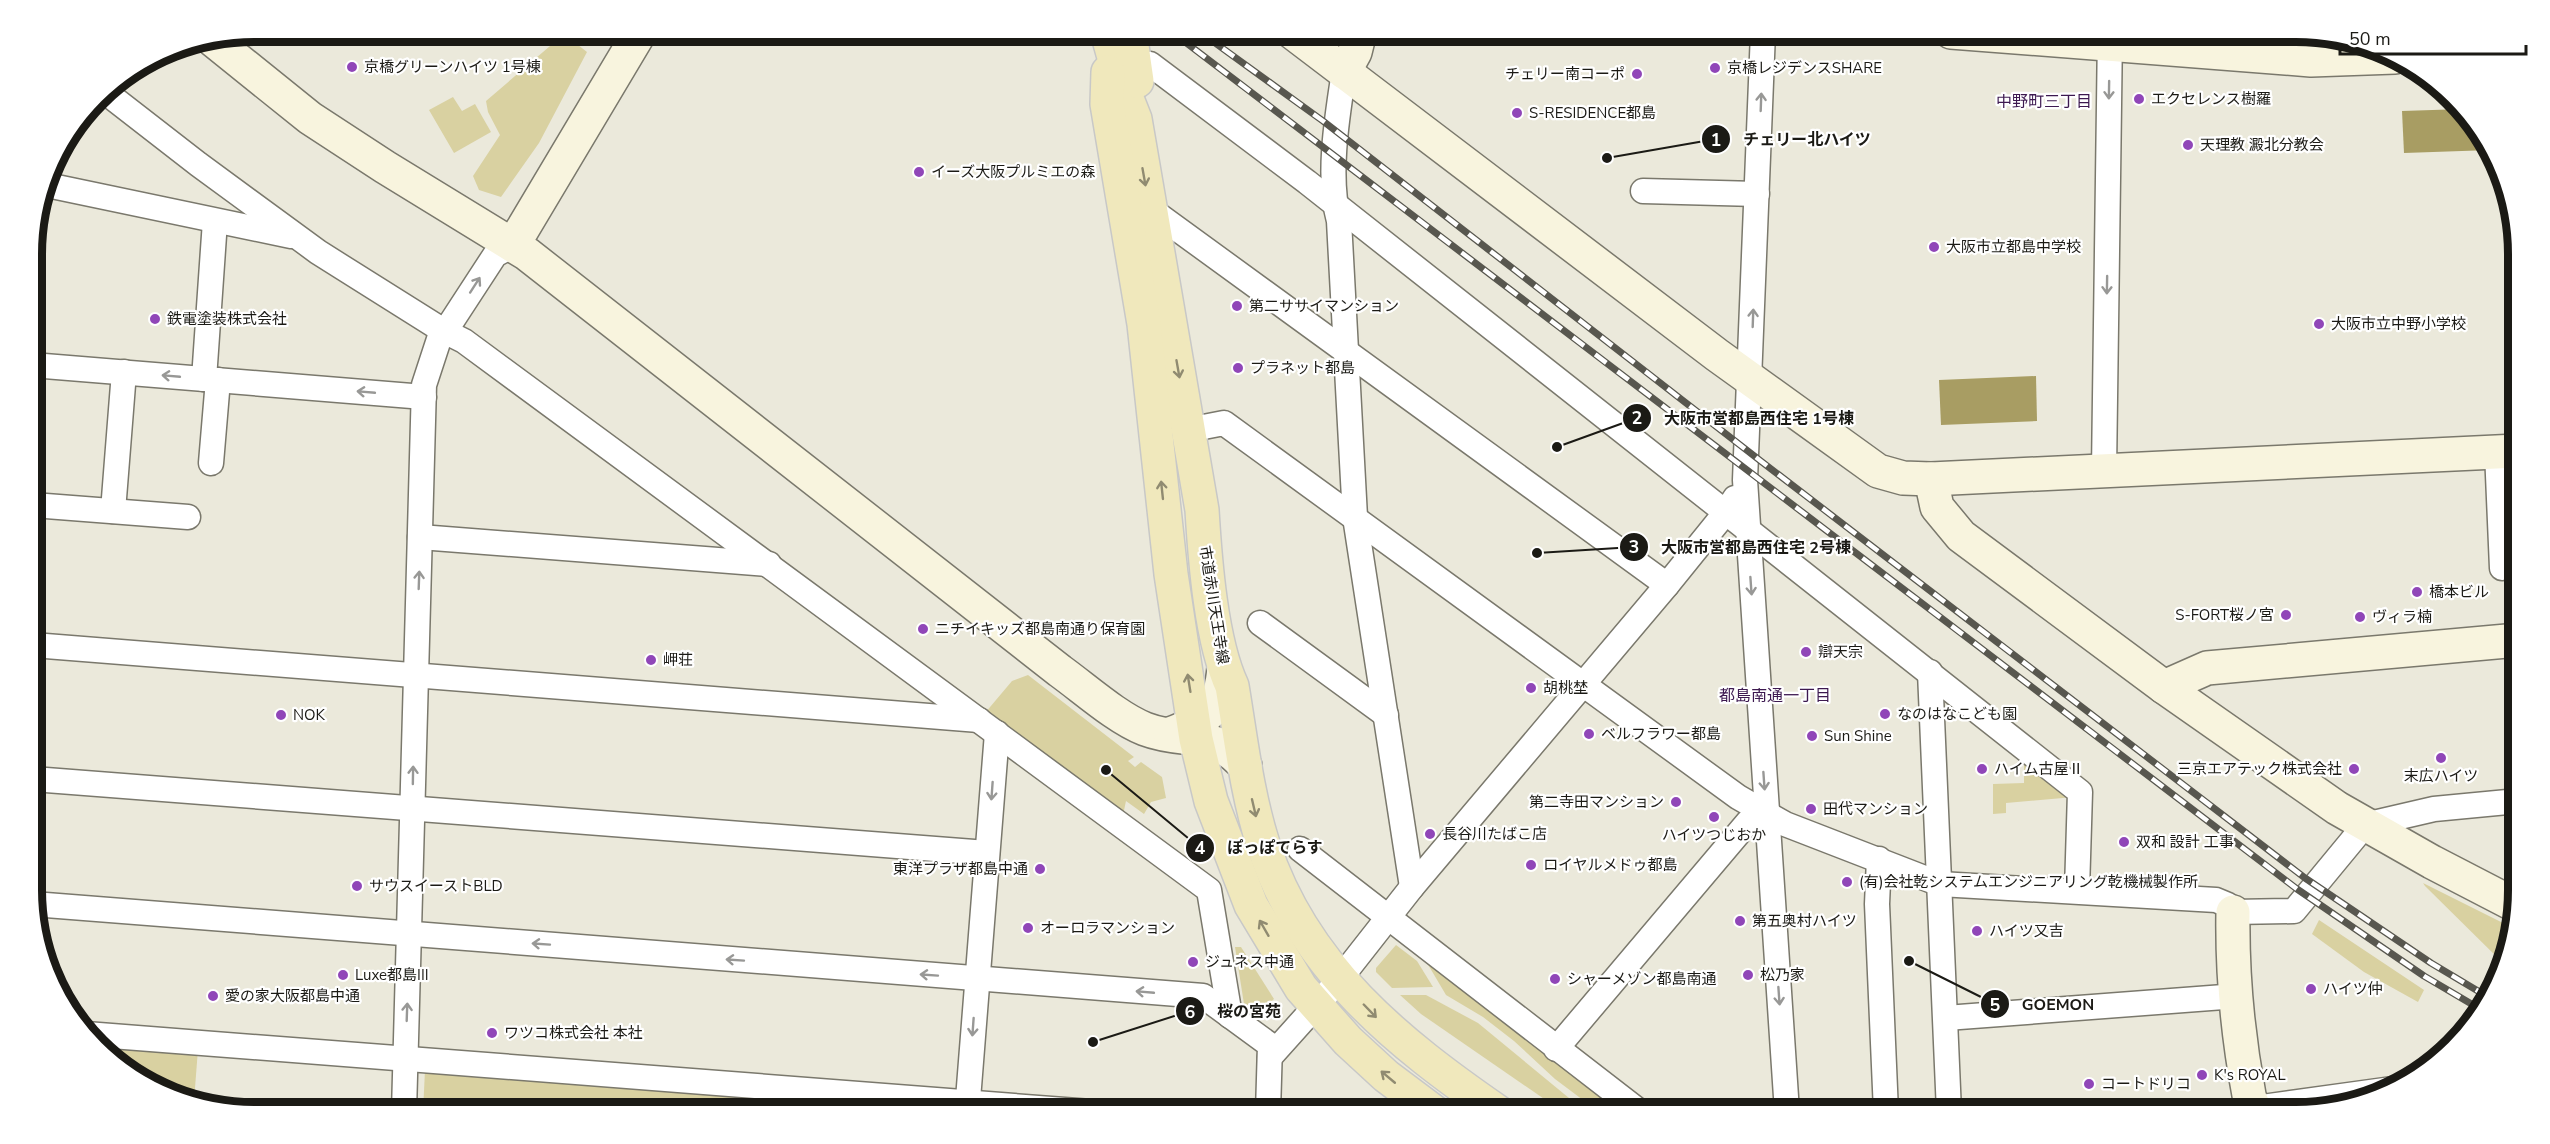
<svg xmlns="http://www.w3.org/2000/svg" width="2550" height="1144" font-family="'Nunito Sans','Noto Sans JP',sans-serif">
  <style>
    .green { fill: #d9d1a1 }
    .water { fill: #a89d63 }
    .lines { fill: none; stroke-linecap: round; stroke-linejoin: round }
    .street-casing { stroke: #7a786c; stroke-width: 27 }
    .secondary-casing { stroke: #7a786c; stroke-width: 36 }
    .primary-casing { stroke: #c8c8c7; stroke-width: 36 }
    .street { stroke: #fff; stroke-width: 24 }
    .secondary { stroke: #f8f4de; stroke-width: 33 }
    .primary { stroke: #f0e8bc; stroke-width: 33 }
    .rail-casing { stroke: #58574f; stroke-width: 7 }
    .rail { stroke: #fff; stroke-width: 4.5; stroke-dasharray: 14; stroke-linecap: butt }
    .oneway { stroke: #989896 }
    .oneway2 { stroke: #908b71 }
    .poi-dot { fill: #9046b8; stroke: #fff; stroke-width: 2 }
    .labels { text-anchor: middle; stroke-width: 4.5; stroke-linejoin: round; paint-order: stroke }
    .poi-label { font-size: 15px; fill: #1b1a15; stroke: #fff; text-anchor: start }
    .street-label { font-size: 15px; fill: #1b1a15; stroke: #fff }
    .neighbourhood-label { font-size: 16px; fill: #3d1950; stroke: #fff }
    .rim { fill: none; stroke: #1b1a15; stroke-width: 8 }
    .leader { fill: none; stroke: #1b1a15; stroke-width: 2 }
    .callout-dot { fill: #1b1a15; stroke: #fff; stroke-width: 2 }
    .mark-label { font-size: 18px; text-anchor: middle; font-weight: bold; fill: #fff }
    .callout-label { font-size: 16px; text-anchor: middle; font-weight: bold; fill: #1b1a15; stroke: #fff; stroke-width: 4.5; stroke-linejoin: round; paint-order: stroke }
  </style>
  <rect width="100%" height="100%" fill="#ebe9db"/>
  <g class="green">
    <path d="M564,34L587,52L539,143L501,197L479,190L473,176L500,135L488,112L486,101Z"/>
    <path d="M453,97L462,111L475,104L491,132L454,153L429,110Z"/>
    <path d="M1028,675L1134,757L1128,761L1135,767L1141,762L1162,777L1166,798L1151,802L1144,814L1126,801L1123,815L985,713L1012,681Z"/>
    <path d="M2024,756L2074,797L2006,803V813L1993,814V784L2024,783Z"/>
    <path d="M2423,883L2511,927L2504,964L2425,886Z"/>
    <path d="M2319,920L2424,990L2418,1002L2364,972L2312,934Z"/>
    <path d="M1396,945L1417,961L1433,987L1392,988L1376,972V968Z"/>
    <path d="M1235,947H1241L1274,999C1264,1008 1256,1009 1244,1004Z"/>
    <path d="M1420,951L1623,1112H1601L1591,1106L1555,1079L1514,1041L1483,1017L1446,995Z"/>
    <path d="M1400,995H1426L1478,1023L1586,1112H1563L1421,1014Z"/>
    <path d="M94,1042L198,1049L194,1101C154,1093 123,1071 94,1042Z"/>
    <path d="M425,1070L777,1095L775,1112H423Z"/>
  </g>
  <g class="water">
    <path d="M2463,109L2473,119L2491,150L2404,153L2402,111Z"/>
    <path d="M2036,376L2037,421L1941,425L1939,380Z"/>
  </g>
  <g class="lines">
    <defs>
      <g id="street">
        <path d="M1763,32L1745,480L1787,1112"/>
        <path d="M2247,56L2250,32"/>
        <path d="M1135,63L1150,64L1307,182L2080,792L2077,890"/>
        <path d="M1344,72C1337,117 1327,177 1339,221L1355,517L1412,887"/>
        <path d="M104,91L198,164L318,252L442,330L464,341L1209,890L1230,1016"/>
        <path d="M47,185L291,236"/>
        <path d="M1643,191L1757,194"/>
        <path d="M1150,209L1667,585"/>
        <path d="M32,365L424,397"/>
        <path d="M204,379L215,221"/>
        <path d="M1188,430L1224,423L1738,797L1785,824L1940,884L2216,900L2228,905L2233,912L2294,911L2365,825L2434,809L2518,801"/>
        <path d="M2497,452L2502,568"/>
        <path d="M211,463L218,380"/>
        <path d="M2104,471L2110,32"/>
        <path d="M33,505L188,517"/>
        <path d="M113,511L124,372"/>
        <path d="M420,537L769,564"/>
        <path d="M1260,623L1386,715"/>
        <path d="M33,645L979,720"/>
        <path d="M1930,672L1949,1112"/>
        <path d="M33,779L987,853"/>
        <path d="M1300,849L1640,1112"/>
        <path d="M1879,859L1877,904L1886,1112"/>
        <path d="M33,904L1203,996L1270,1045L1268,1112"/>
        <path d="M1946,1018L2237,996"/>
        <path d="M86,1034L1091,1112"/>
        <path d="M1556,1049L1748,822L1766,813"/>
        <path d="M1270,1057L1339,980L1412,887L1667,585L1726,512L1735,498"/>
        <path d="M404,1112L424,385L442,330L450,324L495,255L513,245"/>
        <path d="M967,1112L997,733"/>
        <path d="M2247,1112L2255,1108L2392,1089"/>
      </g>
      <g id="secondary">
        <path d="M1292,32L1717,355L1878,471L1903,478L1931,479L2517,451"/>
        <path d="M1951,32L2311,60L2395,57"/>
        <path d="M213,40L310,118L385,167L527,254L1060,671C1085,689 1117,718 1145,729C1187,745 1211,727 1245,766"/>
        <path d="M1344,72L1355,52L1360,32"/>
        <path d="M513,245L640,32"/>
        <path d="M1931,479L1937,507L1961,536L2164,687L2337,808L2432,862L2515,905"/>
        <path d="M2164,687L2207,668L2518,640"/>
        <path d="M1170,734C1209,719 1220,712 1224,668"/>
        <path d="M2233,912C2232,972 2238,1036 2249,1095C2250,1101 2254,1106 2256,1112"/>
      </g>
      <g id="primary">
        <path d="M1107,32L1122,86L1135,119L1202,510C1205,560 1211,641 1232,686C1241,740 1247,795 1264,847C1304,968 1398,1043 1498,1112"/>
        <path d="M1130,32L1137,81"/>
        <path d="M1108,72L1107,104L1144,324L1171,574L1196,739L1211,801L1251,905L1301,988L1348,1041L1386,1076L1434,1112"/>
      </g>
    </defs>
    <use href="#street" class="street-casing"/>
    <use href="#secondary" class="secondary-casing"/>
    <use href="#primary" class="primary-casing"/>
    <use href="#street" class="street"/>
    <use href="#secondary" class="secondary"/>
    <use href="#primary" class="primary"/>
    <defs>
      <g id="rail">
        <path d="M1172,32L2297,889L2424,976L2480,1009"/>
        <path d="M1200,32L1323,121L1762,462L2305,878L2431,963L2488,997"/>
      </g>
    </defs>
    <use href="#rail" class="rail-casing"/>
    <use href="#rail" class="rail"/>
  </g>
  <defs><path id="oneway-shaft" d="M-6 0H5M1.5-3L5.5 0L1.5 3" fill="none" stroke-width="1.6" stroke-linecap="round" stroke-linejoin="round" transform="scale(1.5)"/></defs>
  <g class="oneway">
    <use href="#oneway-shaft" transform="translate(2109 90) rotate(91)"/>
    <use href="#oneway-shaft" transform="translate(1761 102) rotate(-88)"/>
    <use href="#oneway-shaft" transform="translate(475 285) rotate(-57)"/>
    <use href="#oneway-shaft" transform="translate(2107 285) rotate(91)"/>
    <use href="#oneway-shaft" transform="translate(1753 318) rotate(-88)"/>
    <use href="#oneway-shaft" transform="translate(171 376) rotate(-175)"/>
    <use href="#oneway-shaft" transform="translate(366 392) rotate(-175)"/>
    <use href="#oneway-shaft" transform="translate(419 580) rotate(-88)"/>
    <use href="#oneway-shaft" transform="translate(1751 586) rotate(86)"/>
    <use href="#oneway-shaft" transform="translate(413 775) rotate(-89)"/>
    <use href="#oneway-shaft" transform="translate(1764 781) rotate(86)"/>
    <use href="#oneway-shaft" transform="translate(992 791) rotate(94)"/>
    <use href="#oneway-shaft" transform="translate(541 944) rotate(-176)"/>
    <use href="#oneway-shaft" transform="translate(735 960) rotate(-176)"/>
    <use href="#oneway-shaft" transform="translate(929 975) rotate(-176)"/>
    <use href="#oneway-shaft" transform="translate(1145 992) rotate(-175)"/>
    <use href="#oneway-shaft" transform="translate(1779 996) rotate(86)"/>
    <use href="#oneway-shaft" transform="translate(407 1012) rotate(-88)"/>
    <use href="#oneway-shaft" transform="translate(973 1027) rotate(94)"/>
  </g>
  <g class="oneway2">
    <use href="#oneway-shaft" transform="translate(1144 177) rotate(80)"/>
    <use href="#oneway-shaft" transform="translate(1178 369) rotate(80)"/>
    <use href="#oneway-shaft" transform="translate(1162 490) rotate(-96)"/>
    <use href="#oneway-shaft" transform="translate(1189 683) rotate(-99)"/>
    <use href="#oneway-shaft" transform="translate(1254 808) rotate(77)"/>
    <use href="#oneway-shaft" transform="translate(1264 928) rotate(-120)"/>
    <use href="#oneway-shaft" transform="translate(1370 1011) rotate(46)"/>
    <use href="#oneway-shaft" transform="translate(1388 1077) rotate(-140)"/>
  </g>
  <g class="poi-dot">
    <circle cx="352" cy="67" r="6"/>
    <circle cx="1715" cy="68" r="6"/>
    <circle cx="1637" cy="74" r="6"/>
    <circle cx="2139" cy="99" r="6"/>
    <circle cx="1517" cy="113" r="6"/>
    <circle cx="2188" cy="145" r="6"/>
    <circle cx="919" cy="172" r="6"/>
    <circle cx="1934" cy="247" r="6"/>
    <circle cx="1237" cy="306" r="6"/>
    <circle cx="155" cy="319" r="6"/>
    <circle cx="2319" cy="324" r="6"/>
    <circle cx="1238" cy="368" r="6"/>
    <circle cx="2417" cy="592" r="6"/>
    <circle cx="2286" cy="615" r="6"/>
    <circle cx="2360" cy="617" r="6"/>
    <circle cx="923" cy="629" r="6"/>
    <circle cx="1806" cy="652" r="6"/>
    <circle cx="651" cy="660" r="6"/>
    <circle cx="1531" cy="688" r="6"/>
    <circle cx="1885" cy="714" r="6"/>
    <circle cx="281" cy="715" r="6"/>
    <circle cx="1589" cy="734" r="6"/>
    <circle cx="1812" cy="736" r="6"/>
    <circle cx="2441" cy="758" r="6"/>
    <circle cx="1982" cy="769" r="6"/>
    <circle cx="2354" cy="769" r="6"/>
    <circle cx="1676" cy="802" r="6"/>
    <circle cx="1811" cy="809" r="6"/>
    <circle cx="1714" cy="817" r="6"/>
    <circle cx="1430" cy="834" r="6"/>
    <circle cx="2124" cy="842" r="6"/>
    <circle cx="1531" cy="865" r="6"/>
    <circle cx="1040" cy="869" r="6"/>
    <circle cx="1847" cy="882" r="6"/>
    <circle cx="357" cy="886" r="6"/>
    <circle cx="1740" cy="921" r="6"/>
    <circle cx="1028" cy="928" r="6"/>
    <circle cx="1977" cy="931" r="6"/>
    <circle cx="1193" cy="962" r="6"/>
    <circle cx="343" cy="975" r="6"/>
    <circle cx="1748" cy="975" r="6"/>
    <circle cx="1555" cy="979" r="6"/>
    <circle cx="2311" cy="989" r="6"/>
    <circle cx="213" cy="996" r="6"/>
    <circle cx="492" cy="1033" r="6"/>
    <circle cx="2202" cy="1075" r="6"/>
    <circle cx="2089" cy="1084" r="6"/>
  </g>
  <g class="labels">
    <g class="poi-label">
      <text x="364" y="72">京橋グリーンハイツ 1号棟</text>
      <text x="1727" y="73">京橋レジデンスSHARE</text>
      <text x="1625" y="79" text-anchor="end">チェリー南コーポ</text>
      <text x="2151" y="104">エクセレンス樹羅</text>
      <text x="1529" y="118">S-RESIDENCE都島</text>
      <text x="2200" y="150">天理教 澱北分教会</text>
      <text x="931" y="177">イーズ大阪プルミエの森</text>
      <text x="1946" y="252">大阪市立都島中学校</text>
      <text x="1249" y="311">第二ササイマンション</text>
      <text x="167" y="324">鉄電塗装株式会社</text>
      <text x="2331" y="329">大阪市立中野小学校</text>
      <text x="1250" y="373">プラネット都島</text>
      <text x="2429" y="597">橋本ビル</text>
      <text x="2274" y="620" text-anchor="end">S-FORT桜ノ宮</text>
      <text x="2372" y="622">ヴィラ楠</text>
      <text x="935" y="634">ニチイキッズ都島南通り保育園</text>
      <text x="1818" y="657">辯天宗</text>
      <text x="663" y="665">岬荘</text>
      <text x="1543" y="693">胡桃埜</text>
      <text x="1897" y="719">なのはなこども園</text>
      <text x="293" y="720">NOK</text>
      <text x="1601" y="739">ベルフラワー都島</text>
      <text x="1824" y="741">Sun Shine</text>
      <text x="1994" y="774">ハイム古屋Ⅱ</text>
      <text x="2342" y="774" text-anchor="end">三京エアテック株式会社</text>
      <text x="2441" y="781" text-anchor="middle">末広ハイツ</text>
      <text x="1664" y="807" text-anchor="end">第二寺田マンション</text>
      <text x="1823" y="814">田代マンション</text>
      <text x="1442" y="839">長谷川たばこ店</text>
      <text x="1714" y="840" text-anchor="middle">ハイツつじおか</text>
      <text x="2136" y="847">双和 設計 工事</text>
      <text x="1543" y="870">ロイヤルメドゥ都島</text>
      <text x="1028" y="874" text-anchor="end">東洋プラザ都島中通</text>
      <text x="1859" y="887">(有)会社乾システムエンジニアリング乾機械製作所</text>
      <text x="369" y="891">サウスイーストBLD</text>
      <text x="1752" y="926">第五奥村ハイツ</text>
      <text x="1040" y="933">オーロラマンション</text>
      <text x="1989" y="936">ハイツ又吉</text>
      <text x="1205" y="967">ジュネス中通</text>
      <text x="355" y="980">Luxe都島III</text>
      <text x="1760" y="980">松乃家</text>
      <text x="1567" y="984">シャーメゾン都島南通</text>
      <text x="2323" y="994">ハイツ仲</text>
      <text x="225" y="1001">愛の家大阪都島中通</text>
      <text x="504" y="1038">ワツコ株式会社 本社</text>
      <text x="2214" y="1080">K's ROYAL</text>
      <text x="2101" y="1089">コートドリコ</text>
    </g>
    <g class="street-label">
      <text transform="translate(1214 605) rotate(81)" y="5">市道赤川天王寺線</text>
    </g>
    <g class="neighbourhood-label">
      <text x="2044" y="107">中野町三丁目</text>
      <text x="1775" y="701">都島南通一丁目</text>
    </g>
  </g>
  <path d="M0 0H2550V1144H0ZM254 42H2296A212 212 0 0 1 2508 254V890A212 212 0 0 1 2296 1102H254A212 212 0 0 1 42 890V254A212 212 0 0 1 254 42Z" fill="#fff" fill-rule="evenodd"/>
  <path class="rim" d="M254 42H2296A212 212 0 0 1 2508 254V890A212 212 0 0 1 2296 1102H254A212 212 0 0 1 42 890V254A212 212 0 0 1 254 42Z"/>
  <path class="leader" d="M1607 158L1716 139M1557 447L1637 418M1537 553L1634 547M1106 770L1200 848M1909 961L1995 1004M1093 1042L1190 1011"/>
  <g class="callout-dot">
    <circle cx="1607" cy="158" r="6"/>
    <circle cx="1557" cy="447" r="6"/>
    <circle cx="1537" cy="553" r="6"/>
    <circle cx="1106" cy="770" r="6"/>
    <circle cx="1909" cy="961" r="6"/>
    <circle cx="1093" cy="1042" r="6"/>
    <circle cx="1716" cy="139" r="15"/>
    <circle cx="1637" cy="418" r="15"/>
    <circle cx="1634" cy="547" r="15"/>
    <circle cx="1200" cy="848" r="15"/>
    <circle cx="1995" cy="1004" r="15"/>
    <circle cx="1190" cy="1011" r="15"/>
  </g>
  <g class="mark-label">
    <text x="1716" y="146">1</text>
    <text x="1637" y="424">2</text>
    <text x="1634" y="553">3</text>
    <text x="1200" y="854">4</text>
    <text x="1995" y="1011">5</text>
    <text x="1190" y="1018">6</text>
  </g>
  <g class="callout-label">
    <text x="1807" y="145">チェリー北ハイツ</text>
    <text x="1759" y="424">大阪市営都島西住宅 1号棟</text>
    <text x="1756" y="553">大阪市営都島西住宅 2号棟</text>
    <text x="1275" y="853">ぽっぽてらす</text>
    <text x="2058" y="1010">GOEMON</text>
    <text x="1249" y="1017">桜の宮苑</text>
  </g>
  <path d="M2340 45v9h186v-9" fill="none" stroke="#1b1a15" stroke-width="3"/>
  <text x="2349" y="45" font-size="18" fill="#1b1a15" stroke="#ffffff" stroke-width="4.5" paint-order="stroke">50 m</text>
</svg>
